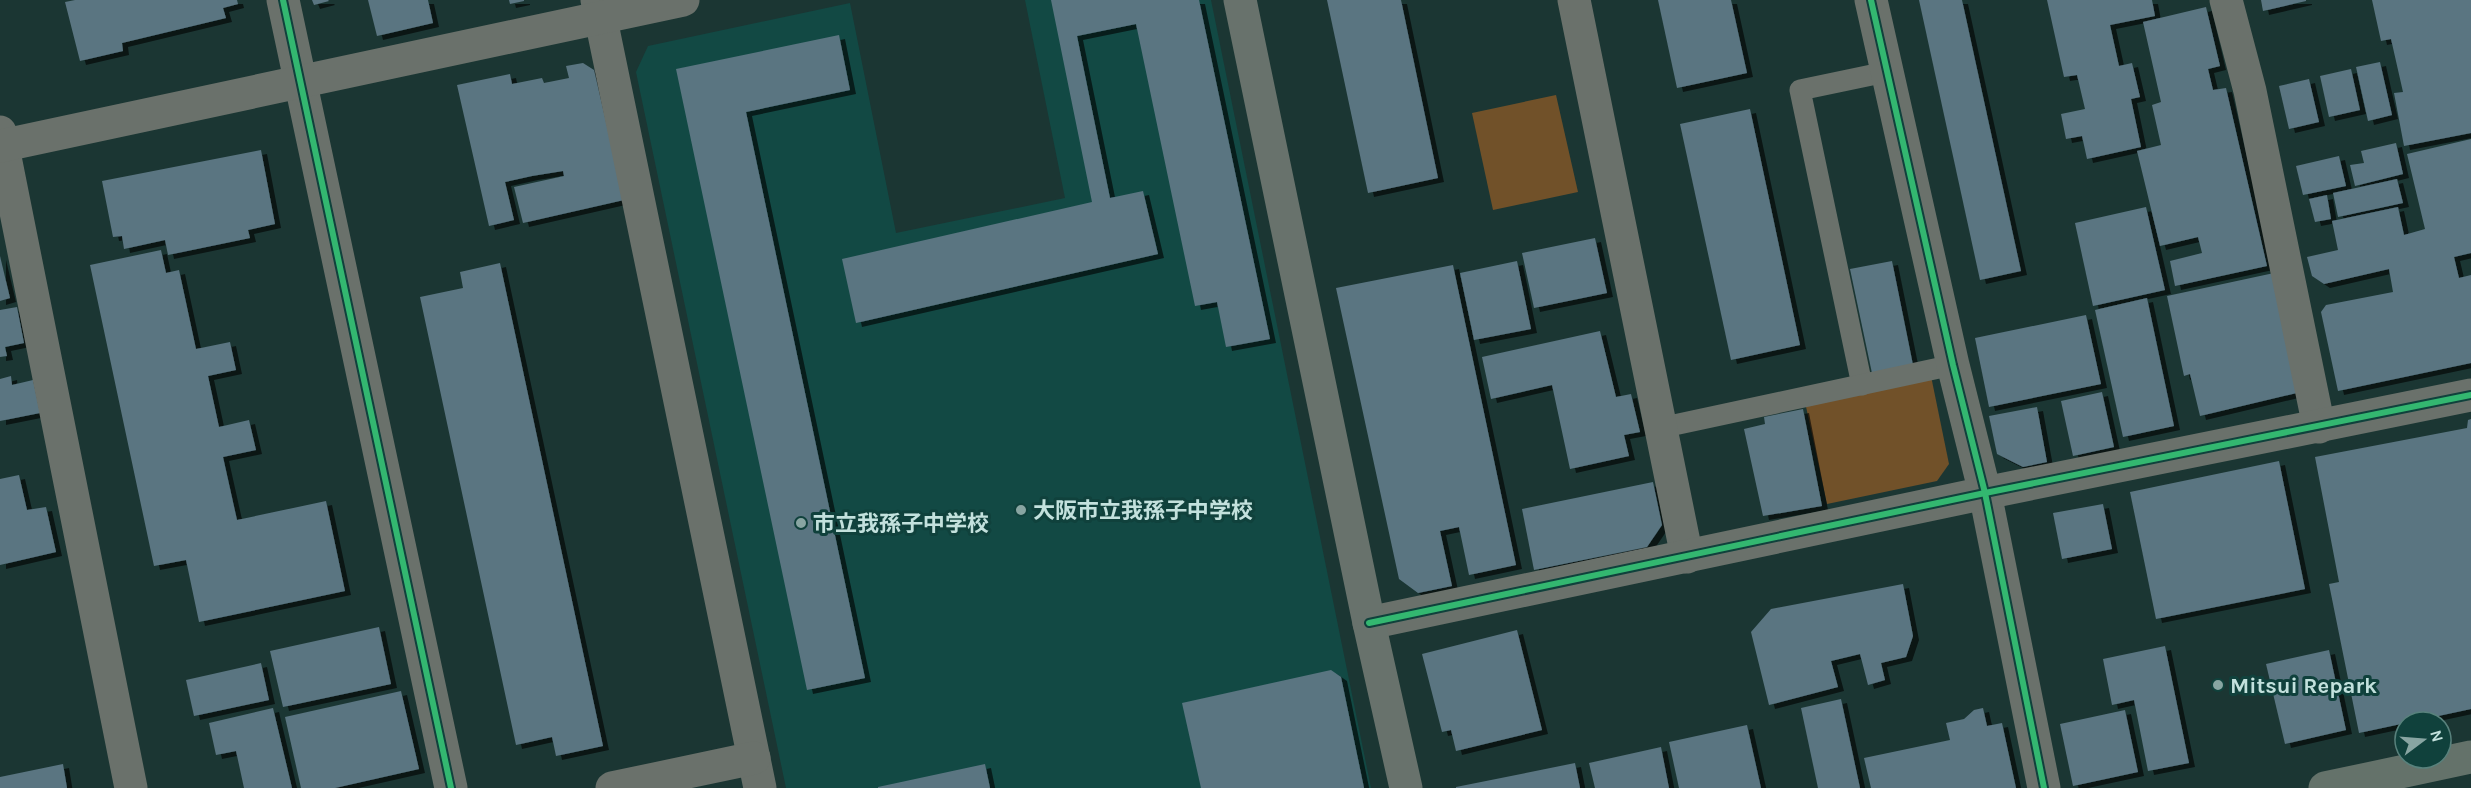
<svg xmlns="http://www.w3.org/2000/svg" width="2471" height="788" font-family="Karla,'Noto Sans JP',sans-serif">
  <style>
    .built { fill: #124944 }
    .green { fill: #715129 }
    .building { fill: #5a7581; filter: url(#shadow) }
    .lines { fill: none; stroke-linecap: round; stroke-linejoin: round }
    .lane { stroke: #6a716b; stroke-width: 21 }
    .street { stroke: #6a716b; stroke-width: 33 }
    .secondary { stroke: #68726c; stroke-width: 33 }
    .primary { stroke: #64726a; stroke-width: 33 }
    .cycleway-casing { stroke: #10413c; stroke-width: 10 }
    .cycleway { stroke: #33b770; stroke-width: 6 }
    .poi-dot { fill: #88a5a2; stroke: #10413c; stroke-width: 2 }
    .labels { text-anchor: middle; stroke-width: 6; stroke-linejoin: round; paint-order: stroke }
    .poi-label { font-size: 22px; font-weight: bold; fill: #c3e1dd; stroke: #10413c; text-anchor: start }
  </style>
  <defs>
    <filter id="shadow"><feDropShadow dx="6" dy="4" stdDeviation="0" flood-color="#0009"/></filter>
  </defs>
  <rect width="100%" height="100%" fill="#1b3633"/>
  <path class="built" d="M1025,0H1211L1371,788H786L636,72L648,46L850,3L896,233L1065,198Z"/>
  <g class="green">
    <path d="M1556,95L1578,192L1493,210L1472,113Z"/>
    <path d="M1931,376L1949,464L1937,481L1827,504L1805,402Z"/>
  </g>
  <g class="building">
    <path d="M75,0H237L238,4L223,8L226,18L122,43L123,51L80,61L65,2Z"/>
    <path d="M312,0H328L329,1L314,5Z"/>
    <path d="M368,0H428L433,23L377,36Z"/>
    <path d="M509,0H524V1L510,4Z"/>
    <path d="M1051,0H1199L1270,339L1226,347L1217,302L1195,306L1136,24L1077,36L1110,198L1143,191L1158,254L856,323L842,259L1092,202Z"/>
    <path d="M1327,0H1401L1438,178L1368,193Z"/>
    <path d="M1658,0H1731L1747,73L1677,88Z"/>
    <path d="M1919,0H1962L2021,271L1980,280Z"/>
    <path d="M2047,0H2152L2155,16L2110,25L2119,66L2132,63L2140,97L2131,99L2141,147L2087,159L2082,136L2066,139L2061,114L2085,109L2077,75L2064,77Z"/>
    <path d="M2261,0H2306V1L2263,11Z"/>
    <path d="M2372,0H2471V133L2404,146L2394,93L2403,92L2391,39L2381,41Z"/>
    <path d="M2206,7L2220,66L2208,69L2213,90L2226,88L2267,266L2175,286L2170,261L2202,253L2198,237L2160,246L2137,151L2161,145L2152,105L2161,102L2143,22Z"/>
    <path d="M839,35L850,90L746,112L865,678L807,690L676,69Z"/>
    <path d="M2380,62L2392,115L2368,121L2356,67Z"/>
    <path d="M583,63L594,70L624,200L523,223L514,187L564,176L563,171L532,176L505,182L514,220L489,226L457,85L510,74L512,84L542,78L544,83L569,78L566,66Z"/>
    <path d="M2351,69L2360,110L2329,117L2320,76Z"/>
    <path d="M2309,79L2319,122L2289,129L2279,86Z"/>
    <path d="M1750,109L1800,345L1731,360L1680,124Z"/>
    <path d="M2471,139V253L2454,257L2459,278L2471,275V363L2338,391L2321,312L2326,305L2393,292L2389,269L2324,284L2312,276L2307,257L2338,250L2332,221L2398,207L2404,235L2425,229L2407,154Z"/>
    <path d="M2396,143L2403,174L2355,186L2350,165L2364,163L2361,151Z"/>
    <path d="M261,150L275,224L248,230L250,238L168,255L165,240L124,249L122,236L113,237L102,181Z"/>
    <path d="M2339,156L2346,186L2303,195L2296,166Z"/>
    <path d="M2397,179L2403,203L2338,217L2333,193Z"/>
    <path d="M2327,195L2331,219L2315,222L2309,199Z"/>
    <path d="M2146,207L2165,290L2093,306L2075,223Z"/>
    <path d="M1595,238L1607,293L1534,308L1522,253Z"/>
    <path d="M161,250L166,273L179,270L196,349L230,342L236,370L208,376L219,427L249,420L256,450L223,457L237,520L326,501L345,591L199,622L186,560L154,566L90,265Z"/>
    <path d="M0,256L10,298L0,301Z"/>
    <path d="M1517,261L1531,329L1474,340L1460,273Z"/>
    <path d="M1892,261L1914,370L1873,378L1850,269Z"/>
    <path d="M500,263L603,746L556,756L552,737L516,745L420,297L463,288L460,272Z"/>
    <path d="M1453,265L1516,565L1469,575L1459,527L1440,531L1452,586L1418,593L1399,579L1336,288Z"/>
    <path d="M2274,273L2301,392L2200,416L2190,374L2184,376L2167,296Z"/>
    <path d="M2147,298L2174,426L2123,437L2095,310Z"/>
    <path d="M17,307L24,343L5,347L7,356L0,357V310Z"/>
    <path d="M2086,315L2101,384L1989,407L1975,338Z"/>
    <path d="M1600,331L1616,397L1631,394L1640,432L1624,435L1629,456L1570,469L1552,385L1491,399L1482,357Z"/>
    <path d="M11,376L12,385L33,380L40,413L0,421V379Z"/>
    <path d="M2102,392L2114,447L2073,456L2061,401Z"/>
    <path d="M2037,407L2047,462L2023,467L1997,454L1989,416Z"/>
    <path d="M1803,409L1822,506L1763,516L1744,429L1765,424L1764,417Z"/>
    <path d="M2471,419V709L2359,733L2329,584L2339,582L2315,457L2467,428L2468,420Z"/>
    <path d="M2279,461L2305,589L2156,619L2130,492Z"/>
    <path d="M19,475L27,510L46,507L56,552L0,565V479Z"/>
    <path d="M1653,482L1662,525L1647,547L1534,570L1522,509Z"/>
    <path d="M2103,504L2112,549L2062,559L2053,513Z"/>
    <path d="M1903,584L1913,636L1906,657L1881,663L1885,680L1868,685L1860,654L1831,661L1838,687L1769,705L1751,632L1771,609Z"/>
    <path d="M379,627L391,684L283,707L270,651Z"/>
    <path d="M1517,630L1542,730L1456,751L1451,730L1442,732L1422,654Z"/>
    <path d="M2165,646L2189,763L2148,771L2134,700L2112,705L2103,659Z"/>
    <path d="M2329,650L2346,730L2285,744L2266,664Z"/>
    <path d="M261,663L269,700L194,716L186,680Z"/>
    <path d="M1331,670L1341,677L1364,788H1201L1182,703Z"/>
    <path d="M401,691L419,769L335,788H301L285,717Z"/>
    <path d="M1841,699L1860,788H1818L1801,708Z"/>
    <path d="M273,708L292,788H244L236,751L216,755L209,723Z"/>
    <path d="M1983,708L1987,726L2002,723L2016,788H1871L1864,758L1950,740L1946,723L1964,719L1974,710Z"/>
    <path d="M2125,710L2138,772L2073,786L2060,724Z"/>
    <path d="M1747,725L1761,788H1679L1669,742Z"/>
    <path d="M1661,747L1669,788H1595L1589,763Z"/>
    <path d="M1575,763L1580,788H1456V787Z"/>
    <path d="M63,764L67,788H0V777Z"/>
    <path d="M985,764L990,788H878V787Z"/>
  </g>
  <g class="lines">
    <g class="lane">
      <path d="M1862,385L1800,90L1886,72"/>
      <path d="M1660,428L1953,365"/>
    </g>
    <g class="street">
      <path d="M283,0L451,788"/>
      <path d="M597,0L760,788"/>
      <path d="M1574,0L1687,557"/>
      <path d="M1871,0L1953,365L1985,493L2044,788"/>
      <path d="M2226,0L2250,91L2319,427"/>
      <path d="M0,132L131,788"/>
      <path d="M0,146L683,0"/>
      <path d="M1369,623L1985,493L2471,395"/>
      <path d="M612,788L754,758"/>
    </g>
    <path class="secondary" d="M1240,0L1369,623L1406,788"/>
    <path class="primary" d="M2325,788L2471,757"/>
    <defs>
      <g id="cycleway">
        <path d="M283,0L451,788"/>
        <path d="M1871,0L1953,365L1985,493L2044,788"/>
        <path d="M1369,623L1985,493L2471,395"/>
      </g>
    </defs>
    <use href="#cycleway" class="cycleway-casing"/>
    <use href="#cycleway" class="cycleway"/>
  </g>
  <g class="poi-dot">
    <circle cx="1021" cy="510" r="6"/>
    <circle cx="801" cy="523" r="6"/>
    <circle cx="2218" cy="685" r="6"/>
  </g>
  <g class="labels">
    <g class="poi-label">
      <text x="1033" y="518">大阪市立我孫子中学校</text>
      <text x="813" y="531">市立我孫子中学校</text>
      <text x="2230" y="693">Mitsui Repark</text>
    </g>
  </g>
  <g transform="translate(2423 740) rotate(74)"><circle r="28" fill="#10413c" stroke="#58817c" stroke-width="1.5"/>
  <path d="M0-4.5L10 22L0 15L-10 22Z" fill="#88a5a2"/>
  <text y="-9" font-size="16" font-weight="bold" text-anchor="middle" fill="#c3e1dd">N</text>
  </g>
</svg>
